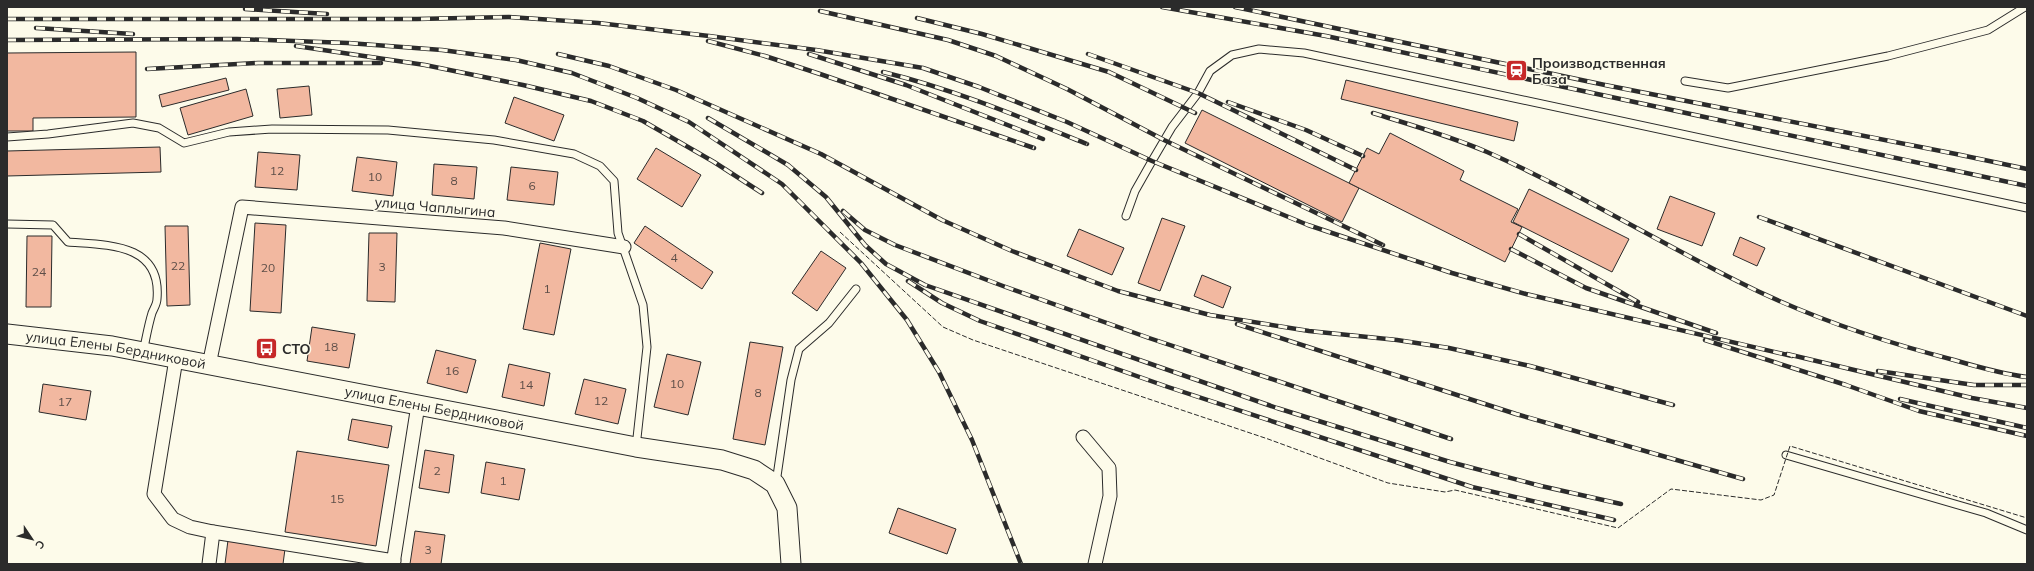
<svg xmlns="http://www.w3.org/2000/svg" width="2034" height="571" font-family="Mulish,sans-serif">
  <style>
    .building { fill: #f2b8a0; stroke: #2b2b2b }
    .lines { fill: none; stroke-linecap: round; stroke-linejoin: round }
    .lane-casing { stroke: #2b2b2b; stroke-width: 9 }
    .street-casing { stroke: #2b2b2b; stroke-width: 15 }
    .secondary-casing { stroke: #2b2b2b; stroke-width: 21 }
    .lane { stroke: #fdfbea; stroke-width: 7 }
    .street { stroke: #fdfbea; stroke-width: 13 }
    .secondary { stroke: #fdfbea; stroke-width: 19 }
    .rail-casing { stroke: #2b2b2b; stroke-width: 4.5 }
    .rail { stroke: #fdfbea; stroke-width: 3; stroke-dasharray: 9; stroke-linecap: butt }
    .fence { stroke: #2b2b2b; stroke-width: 1; stroke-dasharray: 5 2; stroke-linecap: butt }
    .labels { text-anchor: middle; stroke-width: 3; stroke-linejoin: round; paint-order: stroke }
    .number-label { font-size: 12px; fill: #5d4e48 }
    .poi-label { font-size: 14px; font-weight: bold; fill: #2b2b2b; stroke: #fdfbea; text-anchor: start }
    .street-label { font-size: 14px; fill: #2b2b2b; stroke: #fdfbea }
  </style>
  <rect width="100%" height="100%" fill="#fdfbea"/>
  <g class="building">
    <path d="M136,52V117L33,118V131H7V53Z"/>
    <path d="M226,78L229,90L162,107L159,95Z"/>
    <path d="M1346,80L1518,122L1514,141L1341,99Z"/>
    <path d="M309,86L312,115L280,118L277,89Z"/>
    <path d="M246,89L253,116L188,135L180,108Z"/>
    <path d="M514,97L564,115L554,141L505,123Z"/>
    <path d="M1202,110L1359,188L1342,222L1185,143Z"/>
    <path d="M1390,133L1464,171L1460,180L1518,209L1511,222L1522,227L1505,262L1349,183L1367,148L1379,154Z"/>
    <path d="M160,147L161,172L7,176V151Z"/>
    <path d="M656,148L701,175L682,207L637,179Z"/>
    <path d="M258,152L300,155L297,190L255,187Z"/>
    <path d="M357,157L397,162L393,196L352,191Z"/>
    <path d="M434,164L477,167L474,199L432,195Z"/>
    <path d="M511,167L558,172L554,205L507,200Z"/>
    <path d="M1529,189L1629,239L1612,272L1513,222Z"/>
    <path d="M1670,196L1715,213L1702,246L1657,229Z"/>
    <path d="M1162,218L1185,226L1160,291L1138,283Z"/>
    <path d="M255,223L286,225L281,313L250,311Z"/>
    <path d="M165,226H188L190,305L167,306Z"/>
    <path d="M645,226L713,272L702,289L634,243Z"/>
    <path d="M1079,229L1124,248L1112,275L1067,256Z"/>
    <path d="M369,233H397L395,302L367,301Z"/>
    <path d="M27,236H52L51,307H26Z"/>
    <path d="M1740,237L1765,248L1757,266L1733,255Z"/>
    <path d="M540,243L571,249L554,335L523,329Z"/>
    <path d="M821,251L846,268L817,311L792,293Z"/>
    <path d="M1202,275L1231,287L1223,308L1194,296Z"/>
    <path d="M312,327L355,334L349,368L307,361Z"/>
    <path d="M750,342L783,347L765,445L733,439Z"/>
    <path d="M436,350L476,360L467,393L427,383Z"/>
    <path d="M667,354L701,362L688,415L654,407Z"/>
    <path d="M509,364L550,373L544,406L502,397Z"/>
    <path d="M584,379L626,389L618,424L575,414Z"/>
    <path d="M43,384L91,391L86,420L39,412Z"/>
    <path d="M352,419L392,426L388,448L348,440Z"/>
    <path d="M425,450L454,455L449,493L419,488Z"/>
    <path d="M297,451L389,465L376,546L285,532Z"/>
    <path d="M486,462L525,469L519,500L481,493Z"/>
    <path d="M898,508L956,529L947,554L889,533Z"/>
    <path d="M415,531L445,535L441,564H410Z"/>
    <path d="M228,540L285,549L283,564H225Z"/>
  </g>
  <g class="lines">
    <defs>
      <g id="lane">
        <path d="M1685,81L1728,88L1888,56L1988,30L2025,7"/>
        <path d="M7,137L48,134L133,123L159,128L184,143L229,132L272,129L388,130L494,140L574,154L600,166L614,181L618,233L643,305L647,347L636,447"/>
        <path d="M1126,216L1135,191L1152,161L1172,127L1198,93L1210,71L1232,55L1259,49L1304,53L2027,208"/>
        <path d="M7,224L53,225L68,242C107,245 162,243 157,299C157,304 154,308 152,313C148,326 146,339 143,352"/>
        <path d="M1786,455L1986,513L2027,530"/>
        <path d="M776,483L791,380L799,349L829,323L856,289"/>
      </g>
      <g id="street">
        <path d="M176,359L154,494L173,519L190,527L213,532L209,564"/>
        <path d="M209,365L242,207L504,228L624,247"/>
        <path d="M1083,437L1109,468L1110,496L1095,564"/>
        <path d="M213,532L394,561"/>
        <path d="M393,564L418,405"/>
      </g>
      <g id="secondary">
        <path id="s1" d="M7,334L112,346L636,447L722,460L754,470L775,484L787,508L791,564"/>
      </g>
    </defs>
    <use href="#lane" class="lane-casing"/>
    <use href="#street" class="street-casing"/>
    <use href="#secondary" class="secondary-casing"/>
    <use href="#lane" class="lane"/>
    <use href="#street" class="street"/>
    <use href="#secondary" class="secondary"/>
    <defs>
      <g id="rail">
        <path d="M1162,7L1326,36L2027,186"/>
        <path d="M1235,7L1605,85L1956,154L2027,169"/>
        <path d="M245,9L327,14"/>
        <path d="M820,11L948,40L996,56L1067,89L1164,140L1383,245"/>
        <path d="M917,18L982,34L1109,72L1195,113"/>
        <path d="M7,19H417L509,17L598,23L709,36L816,50L923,68L979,87L1067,122L1152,161L1308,225L1452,273L1526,294L1792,356"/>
        <path d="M36,28L133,34"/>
        <path d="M7,40L237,39L348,43L442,50L516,60L572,73L637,98L689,122L782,184L861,263L907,320L939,372L972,440L1021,564"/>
        <path d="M708,41L765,56L823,75L1034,148"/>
        <path d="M296,46L425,65L523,85L591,101L643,121L714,162L762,193"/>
        <path d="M558,54L609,66L676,90L821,154L942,220L1012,251L1118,291L1210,315L1309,331L1397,340L1449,348L1530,366L1673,405"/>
        <path d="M809,54L906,85L1043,139"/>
        <path d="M1088,54L1198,93L1356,170"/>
        <path d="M147,69L258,63H381"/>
        <path d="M883,72C953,89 1020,117 1087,144"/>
        <path d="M1228,102L1306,130L1363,156"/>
        <path d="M1373,113C1411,125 1450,136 1487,152C1573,190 1653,239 1737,281C1806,316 1880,341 1954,360C1978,367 2002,374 2027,377"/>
        <path d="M708,118L788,165L826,197L865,245L886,264L925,285L1277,408L1450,462L1541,486L1621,504"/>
        <path d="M843,211L865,230L895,245L1003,286L1149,338L1451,439"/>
        <path d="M1759,217L2027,316"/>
        <path d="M1519,234L1638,302"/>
        <path d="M1511,249L1586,288L1716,333"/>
        <path d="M908,281L942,303L980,321L1168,387L1472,487L1614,520"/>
        <path d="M1237,324L1516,414L1743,479"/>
        <path d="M1705,340L1846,385L1919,411L2027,436"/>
        <path d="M1787,354L1972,398L2027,408"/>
        <path d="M1878,371L1974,385H2027"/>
        <path d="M1900,399L2027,428"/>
      </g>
    </defs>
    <use href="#rail" class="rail-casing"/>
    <use href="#rail" class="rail"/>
    <path class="fence" d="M840,232L943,327L973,340L1268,439L1388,483L1445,492L1455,490L1618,528L1671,489L1761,500L1774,495L1790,446L2027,518"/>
  </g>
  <defs>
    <symbol id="station-square" viewBox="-11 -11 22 22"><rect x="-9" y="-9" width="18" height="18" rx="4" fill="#c62828" stroke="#fdfbea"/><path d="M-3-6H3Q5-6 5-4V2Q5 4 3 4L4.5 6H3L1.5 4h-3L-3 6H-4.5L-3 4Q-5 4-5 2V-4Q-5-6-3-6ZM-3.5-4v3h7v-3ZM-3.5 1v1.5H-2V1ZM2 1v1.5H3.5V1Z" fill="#fff"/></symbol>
    <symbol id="bus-square" viewBox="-11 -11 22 22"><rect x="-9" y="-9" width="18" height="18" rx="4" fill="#c62828" stroke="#fdfbea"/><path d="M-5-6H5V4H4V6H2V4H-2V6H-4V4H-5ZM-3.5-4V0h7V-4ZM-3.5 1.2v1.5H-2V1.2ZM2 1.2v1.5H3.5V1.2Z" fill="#fff"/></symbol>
  </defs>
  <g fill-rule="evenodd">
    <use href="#station-square" x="1504" y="58" width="25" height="25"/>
    <use href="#bus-square" x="254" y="336" width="25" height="25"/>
  </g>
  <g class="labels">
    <g class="number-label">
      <text x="277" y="175">12</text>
      <text x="375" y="181">10</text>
      <text x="454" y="185">8</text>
      <text x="532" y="190">6</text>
      <text x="674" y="262">4</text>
      <text x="178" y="270">22</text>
      <text x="382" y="271">3</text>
      <text x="268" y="272">20</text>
      <text x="39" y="276">24</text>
      <text x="547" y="293">1</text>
      <text x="331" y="351">18</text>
      <text x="452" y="375">16</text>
      <text x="677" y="388">10</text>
      <text x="526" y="389">14</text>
      <text x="758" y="397">8</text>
      <text x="601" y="405">12</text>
      <text x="65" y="406">17</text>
      <text x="437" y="475">2</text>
      <text x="503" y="485">1</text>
      <text x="337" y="503">15</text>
      <text x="428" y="554">3</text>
    </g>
    <g class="poi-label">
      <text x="1532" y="68">Производственная<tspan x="1532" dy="16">База</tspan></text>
      <text x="282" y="354">СТО</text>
    </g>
    <g class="street-label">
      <text transform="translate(435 207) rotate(5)" y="5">улица Чаплыгина</text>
      <text dy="5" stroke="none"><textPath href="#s1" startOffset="110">улица Елены Бердниковой</textPath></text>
      <text dy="5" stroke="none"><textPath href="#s1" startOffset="434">улица Елены Бердниковой</textPath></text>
    </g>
  </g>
  <rect width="2034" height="571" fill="none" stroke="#2b2b2b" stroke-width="16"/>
  <g transform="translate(32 539) rotate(125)" stroke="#fdfbea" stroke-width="3" paint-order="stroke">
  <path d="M0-3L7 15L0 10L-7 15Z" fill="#2b2b2b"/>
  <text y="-6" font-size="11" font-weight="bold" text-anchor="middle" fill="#2b2b2b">С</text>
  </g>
</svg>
